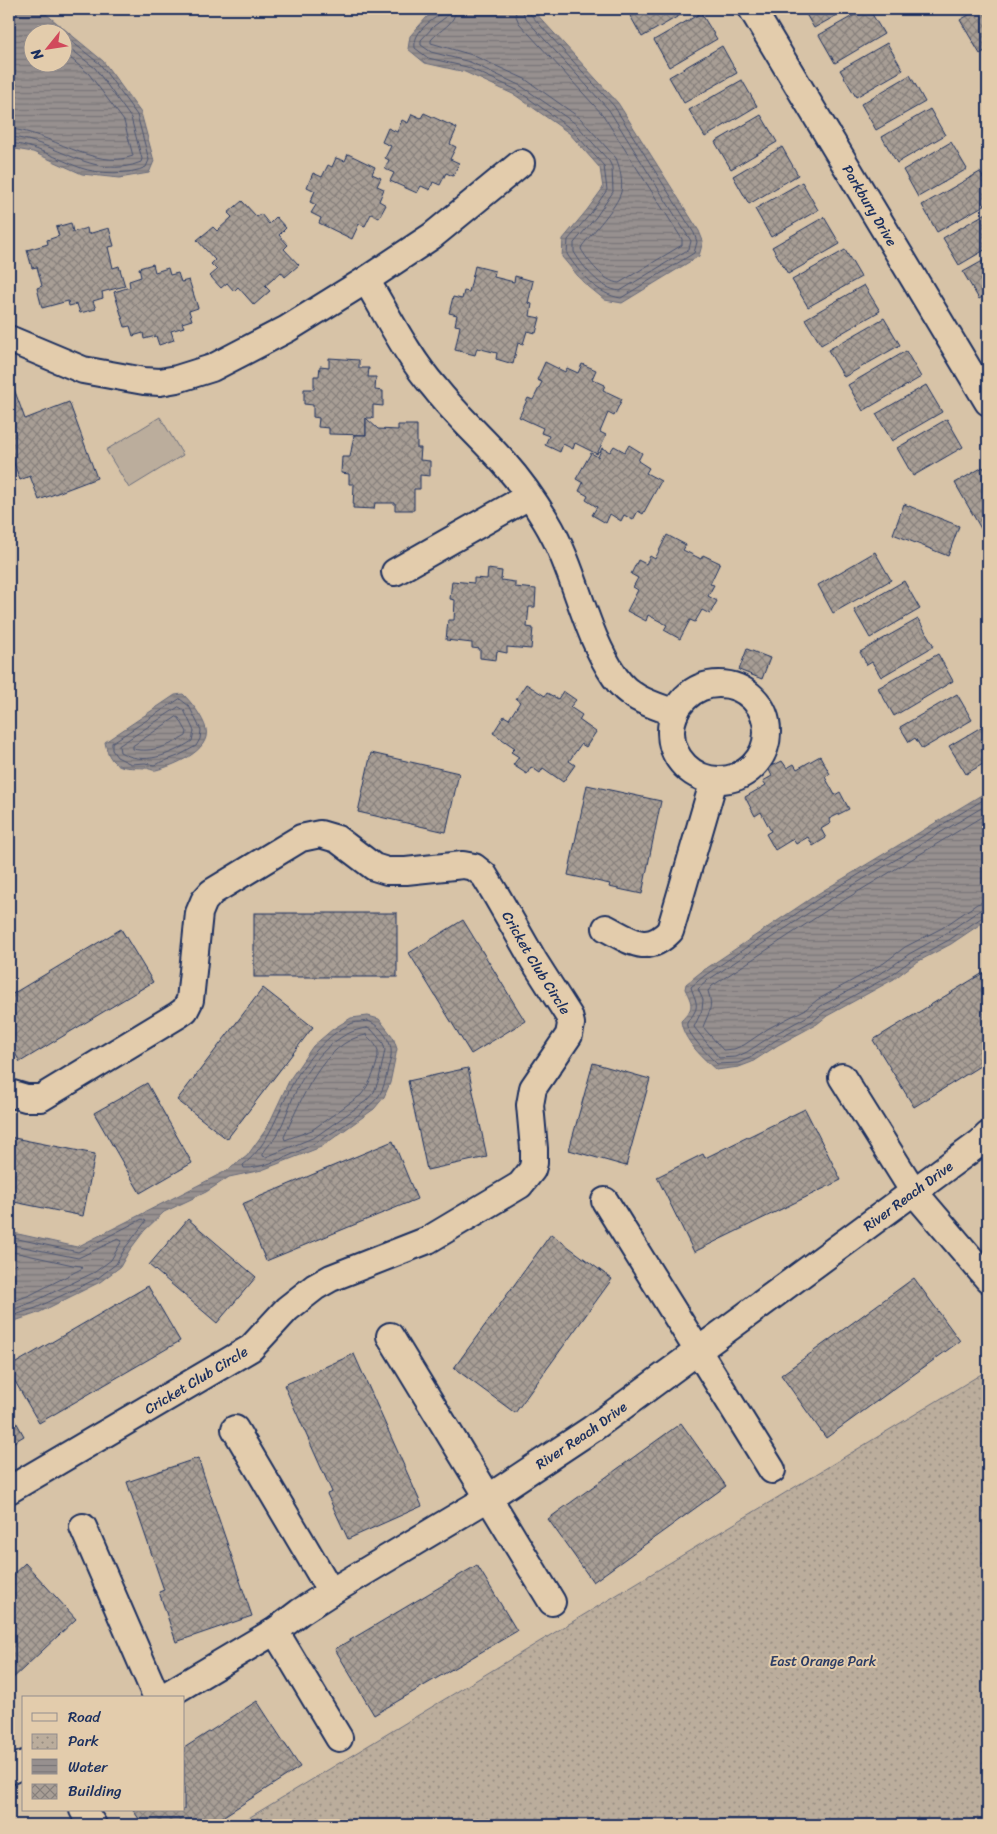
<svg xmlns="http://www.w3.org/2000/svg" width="997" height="1834" font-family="Sriracha,sans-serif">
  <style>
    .green { fill: #bbad9c; stroke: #6b6e7d }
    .park { fill: url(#park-dots); stroke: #6b6e7d }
    .water { fill: url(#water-rules); stroke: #65697b; fill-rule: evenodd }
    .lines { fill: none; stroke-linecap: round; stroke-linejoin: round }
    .shore { stroke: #4d5672; stroke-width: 1 }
    .building { fill: url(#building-cross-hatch); stroke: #1b2f5e }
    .minor-casing { stroke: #1b2f5e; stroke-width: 30 }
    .minor { stroke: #e3ccac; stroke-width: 26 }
    .labels { text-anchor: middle; stroke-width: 4; stroke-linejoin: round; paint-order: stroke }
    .street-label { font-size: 14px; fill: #1b2f5e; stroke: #e3ccac }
    .park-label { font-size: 14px; fill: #2b3c64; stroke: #e3ccac }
  </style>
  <defs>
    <pattern id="park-dots" width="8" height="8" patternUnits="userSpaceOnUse" patternTransform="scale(1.25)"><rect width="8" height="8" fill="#bbad9c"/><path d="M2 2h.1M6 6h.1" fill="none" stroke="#978d82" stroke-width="1.8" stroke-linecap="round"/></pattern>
    <pattern id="water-rules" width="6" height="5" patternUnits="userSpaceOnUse" patternTransform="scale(1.25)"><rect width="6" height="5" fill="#97908f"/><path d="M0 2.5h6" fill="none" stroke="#7a7678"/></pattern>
    <pattern id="building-cross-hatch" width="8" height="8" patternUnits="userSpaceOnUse" patternTransform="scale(1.25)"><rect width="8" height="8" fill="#a89e95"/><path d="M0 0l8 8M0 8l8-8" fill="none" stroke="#88817d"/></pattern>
  </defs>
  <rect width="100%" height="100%" fill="#d7c3a7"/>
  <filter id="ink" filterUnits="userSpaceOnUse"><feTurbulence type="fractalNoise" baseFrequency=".02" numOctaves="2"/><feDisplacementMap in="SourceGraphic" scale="10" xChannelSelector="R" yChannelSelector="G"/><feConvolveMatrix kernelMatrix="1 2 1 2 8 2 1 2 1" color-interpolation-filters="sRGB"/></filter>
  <g filter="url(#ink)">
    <path class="green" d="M160,417L183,455L129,488L106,450Z"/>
    <path class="park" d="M988,1370V1825H237Z"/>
    <g class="water">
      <path d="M9,9H40L103,61L141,113L154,161L149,173L119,178L82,174L33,152L9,148ZM32,32H62V62H32Z"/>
      <path d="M441,9H532L618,103L699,231L703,241L699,256L622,303L605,300L583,282L562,257L563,239L587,210L603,188L600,168L569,133L515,95L465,72L425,63L408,49L410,36L427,17Z"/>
      <path d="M183,694C191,702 203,717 206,729C211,751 173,766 156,770C152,771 149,768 145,768C133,767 121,770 112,760C108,755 106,748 105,742L175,695Z"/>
      <path d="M988,791V919L951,944L915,963L894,979L827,1016L817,1024L778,1045L752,1062L739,1067L716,1070C703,1058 683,1040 681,1021C694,1008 693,1005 685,989L686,984L701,972L816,895Z"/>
      <path d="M368,1016L379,1019L393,1037L397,1049L390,1083L384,1097L374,1109L321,1147L262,1170L229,1177L206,1192L164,1212L144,1231L129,1251L120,1267L100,1282L38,1313L9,1323V1232L77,1247L228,1170L247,1156L267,1128L290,1079L313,1046L333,1029L351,1018Z"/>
    </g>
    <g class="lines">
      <g class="shore">
        <path d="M442,9L441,14C429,22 413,32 415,48L428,58L467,67L517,90L571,129L604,166L607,190L591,213L568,240L567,254C579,273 598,295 621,298L694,253L697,242L694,233L614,106L530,14L529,9"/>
        <path d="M448,9L446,17L434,26L421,40V45L431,52L470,62L521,86L576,124L609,161L612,167L613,192L596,217L574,243V252C584,268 600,289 620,291L689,249L691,241L609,110L525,18L522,9"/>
        <path d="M456,9C455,25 440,29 431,40V43L472,55L525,79L580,118L616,158C620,167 623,183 621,192C617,207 592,233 582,246L581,249C588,261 604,282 619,283L682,245V239L603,115L519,23L516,16L515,9"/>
        <path d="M9,129C49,131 94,171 133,156L124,121L89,74L62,51"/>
        <path d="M9,137C54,139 95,182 141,162L142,159L131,118L95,68L62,42"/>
        <path d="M9,143C35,145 57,159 81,168C97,174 131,175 146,167L149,160L137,115L100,64L62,34"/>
        <path d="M180,699L189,706L201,730L200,739L196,746L178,756L154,765L145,763L131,764L117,757L112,750V743Z"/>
        <path d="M179,707L184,710L194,731L192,741C170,755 144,766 120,752L119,746Z"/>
        <path d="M177,717L179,718L187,732L186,736C169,746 152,753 133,749V746Z"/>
        <path d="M988,797L818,899L704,976L691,987C693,996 700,1004 694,1013C693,1016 688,1020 687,1023C684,1031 711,1058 717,1064L738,1063L750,1058L776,1040L814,1020L824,1012L891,975L913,959L949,940L984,916L988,915"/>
        <path d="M988,804L822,904L708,980L698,989L703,1000L702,1010L694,1027L719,1058L736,1057L747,1052L773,1035L810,1015L821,1006L888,969L909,954L945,934L980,910L988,909"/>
        <path d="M988,813L826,911L712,986L708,991C714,1009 708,1013 703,1027L723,1050L734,1049L744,1045L769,1028L806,1009L817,1000L884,963L905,947L942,928L977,904L988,901"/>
        <path d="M368,1021C377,1024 385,1033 389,1042C393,1051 391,1059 388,1068C386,1078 384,1089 378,1097C358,1122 276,1170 244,1168L243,1165C270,1144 278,1111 293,1083C305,1061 329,1032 353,1023C357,1022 363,1022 368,1021Z"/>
        <path d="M367,1028L372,1030L383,1043L385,1050L379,1079L374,1092L366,1101L315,1137L266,1157L263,1156V1153C267,1147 273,1141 277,1135C286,1119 290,1101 299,1085C313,1060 337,1031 367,1028Z"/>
        <path d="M366,1035C370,1039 377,1045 378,1051C379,1064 369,1086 361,1095L312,1130L285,1140L284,1137C300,1103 323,1041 366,1035Z"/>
        <path d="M9,1237L78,1252L142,1219L146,1221L125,1248L116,1264L98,1278L36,1308L9,1317"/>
        <path d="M9,1244L78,1258L118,1239L122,1241L111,1260L95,1272L33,1302L9,1311"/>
        <path d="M9,1251L73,1265L81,1266L83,1268L30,1295L9,1303"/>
      </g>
    </g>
    <g class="building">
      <path d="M630,9H691L642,37L627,10Z"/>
      <path d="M803,9H848L814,28Z"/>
      <path d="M865,9H869L884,34L835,63L819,35Z"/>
      <path d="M979,9H988V49L980,54L960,20Z"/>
      <path d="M701,13L717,39L669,67L654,40Z"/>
      <path d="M887,43L903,70L856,97L840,70Z"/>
      <path d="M722,46L737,73L684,103L669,77Z"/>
      <path d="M910,75L925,102L876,130L861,104Z"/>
      <path d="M742,80L757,106L705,137L689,110Z"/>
      <path d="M930,109L945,135L897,163L882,137Z"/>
      <path d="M424,113L457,128L450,144L456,147L450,159L459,163L453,176L446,173L440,185L433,182L430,190L421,186L417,193L390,181L394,173L385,169L389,160L385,158L391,146L382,142L388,128L397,132L402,120L408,123L412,114L421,118Z"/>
      <path d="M761,115L777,142L731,169L715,142Z"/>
      <path d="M951,142L967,169L918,197L903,170Z"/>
      <path d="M782,147L798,175L749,204L733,176Z"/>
      <path d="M348,154L375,167L372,174L381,178L377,186L384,189L379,201L386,205L379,218L371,214L365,226L359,224L352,239L319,223L321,218L311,213L316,205L310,202L315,191L307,187L313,173L322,177L328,165L332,167L336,158L345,161Z"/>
      <path d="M980,172L988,186V203L937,232L922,205Z"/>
      <path d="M802,182L818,210L771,237L755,209Z"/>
      <path d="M242,201L257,217L261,214L269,224L276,217L286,228L279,235L288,245L284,249L299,265L285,277L281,272L265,286L270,291L254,305L238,287L234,291L227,283L221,288L210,276L217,270L211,264L215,260L197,240L213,227L217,231L232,217L228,213Z"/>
      <path d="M988,212V248L959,265L943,238Z"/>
      <path d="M824,217L840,244L788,274L772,247Z"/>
      <path d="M71,223L73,232L87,228L88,234L109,228L114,246L108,247L113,268L119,266L125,286L102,292L103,298L93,301L96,309L80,313L77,304L69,306L68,301L42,308L37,288L42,286L37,267L32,268L27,250L48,244L47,240L59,236L56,227Z"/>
      <path d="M845,250L861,277L808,307L792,280Z"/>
      <path d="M988,258V294L979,299L963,272Z"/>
      <path d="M153,264L155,272L168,268L170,275L178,273L181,282L189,280L198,308L189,311L192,320L182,323L184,327L171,331L174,340L159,345L156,336L144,339L143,333L133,336L130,326L125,327L114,292L130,287L129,281L141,277L139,268Z"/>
      <path d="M475,266L495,271L494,277L514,282L515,276L533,281L528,303L532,304L530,316L540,318L536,333L527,331L523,344L518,343L513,364L496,359L497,353L477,348L475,355L455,350L460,326L455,325L457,315L449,313L453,297L462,299L464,291L469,292Z"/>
      <path d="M864,285L880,311L821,345L805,319Z"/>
      <path d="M884,318L900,345L844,377L828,350Z"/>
      <path d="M906,351L921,377L863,411L848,385Z"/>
      <path d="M329,358L359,360V368H369L368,377H376L375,390L383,391V406L373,405V418H366V435L329,434V428L318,427L319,418L313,417V405L304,404V389H314V376H319L320,366L329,367Z"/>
      <path d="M545,362L565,372L567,368L578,373L582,364L596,370L592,379L605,385L603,390L622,399L614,416L608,413L600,432L606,435L597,454L575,443L573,449L563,444L560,452L545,445L549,436L541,433L543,428L519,417L528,398L533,400L542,382L537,380Z"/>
      <path d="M9,378H10L25,419L69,402L97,478L39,500L30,476L20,480L9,450Z"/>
      <path d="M926,385L942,412L892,441L876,414Z"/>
      <path d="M366,418L378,429L398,430V425H417V448H421L420,460L430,461V476L420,475V489H414V510H395V503H375L374,509L353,508L354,484H349V474L341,473L342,457H350L354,435H366Z"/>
      <path d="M947,419L963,447L913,476L897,448Z"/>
      <path d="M629,445L642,453L638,461L649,468L646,473L661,481L643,514L638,511L633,520L624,515L621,521L610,514L606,523L592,515L597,507L586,500L588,496L579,491L583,483L576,479L591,453L598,457L602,448L610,452L614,446L625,452Z"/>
      <path d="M983,467L988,475V531L984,534L955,483Z"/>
      <path d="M904,504L959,526L948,556L893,534Z"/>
      <path d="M667,535L686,545L683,550L701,559L703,555L720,563L710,584L714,585L708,596L717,601L710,614L702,610L695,622L690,620L680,639L664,630L667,625L648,615L646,621L627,611L638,590L633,587L638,578L631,574L638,560L646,564L650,556L655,559Z"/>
      <path d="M875,552L891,580L833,613L818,585Z"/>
      <path d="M488,569L502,571L501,580L515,582V587L536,589L535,607H529L527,627L533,628L531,649L507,647V653L497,651L496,660L480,658V649L472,648V643L446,640L448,620H454L455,600L450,599L452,581L474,583V578L487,579Z"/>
      <path d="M904,581L920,609L870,638L854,610Z"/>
      <path d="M918,619L934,646L881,677L872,662L867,665L860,652Z"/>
      <path d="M747,649L770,658L762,679L739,670Z"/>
      <path d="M938,654L953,681L894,716L878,688Z"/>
      <path d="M526,684L545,696L547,693L558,699L563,691L576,700L570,707L582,715L579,720L596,732L586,747L581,744L569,761L575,765L563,782L543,768L540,773L531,767L527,774L513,765L519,757L511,752L515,748L493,733L504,716L509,719L520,702L516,699Z"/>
      <path d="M957,694L972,720L922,749L915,738L909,742L900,727Z"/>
      <path d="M988,723V761L966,774L949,746Z"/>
      <path d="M371,753L459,773L446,832L358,812Z"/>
      <path d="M820,756L830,774L825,777L835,795L840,792L849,809L829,819L831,823L821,829L826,838L813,846L808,837L796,844L793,839L775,850L766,834L771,831L761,812L755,816L745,797L766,785L763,781L772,776L768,768L782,761L787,768L794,764L797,769Z"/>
      <path d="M587,785L661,801L642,894L609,887L610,884L568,875Z"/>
      <rect x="254" y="913" width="143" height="64"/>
      <path d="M463,920L525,1021L471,1054L409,953Z"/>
      <path d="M121,929L153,982L20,1062L9,1043V996Z"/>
      <path d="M988,970V1061L914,1107L873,1040Z"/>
      <path d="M263,988L313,1027L227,1139L177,1100Z"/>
      <path d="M593,1063L650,1079L626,1166L569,1150Z"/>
      <path d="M468,1068L487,1157L427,1170L408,1081Z"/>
      <path d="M147,1083L192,1163L140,1193L94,1113Z"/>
      <path d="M805,1109L841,1180L694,1252L657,1177L703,1154L705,1158Z"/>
      <path d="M9,1137L95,1154L83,1216L9,1201Z"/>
      <path d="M393,1141L417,1199L266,1261L242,1204Z"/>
      <path d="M188,1219L256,1277L217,1323L149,1265Z"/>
      <path d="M551,1234L612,1279L515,1413L454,1368Z"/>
      <path d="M914,1278L960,1341L826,1438L781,1375Z"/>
      <path d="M148,1286L180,1341L39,1423L9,1371V1367Z"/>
      <path d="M354,1354L422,1506L348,1539L327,1494L332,1492L284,1385Z"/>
      <path d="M9,1409L24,1436L9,1445Z"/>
      <path d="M681,1423L726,1486L593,1582L548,1519Z"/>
      <path d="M198,1458L252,1616L176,1642L159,1592L164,1590L127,1482Z"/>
      <path d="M25,1563L76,1619L9,1682V1578Z"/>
      <path d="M477,1565L517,1631L374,1715L335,1649Z"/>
      <path d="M257,1701L300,1767L210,1825H143L133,1810H184V1748Z"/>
    </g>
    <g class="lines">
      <defs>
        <g id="minor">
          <path id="s1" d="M752,9L988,402"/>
          <path d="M366,280C388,316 407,356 435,388C456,415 482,438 504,463C520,481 534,501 546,521C576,570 583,630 615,677C630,699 651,704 675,713"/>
          <path d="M9,339L83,370L144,381L160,382L177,379L212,368L287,329L366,280L432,236L521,163"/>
          <path d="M395,572L529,496"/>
          <circle cx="719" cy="732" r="48"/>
          <path d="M606,928C631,941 647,955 670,931L714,780"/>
          <path d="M842,1077L914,1192L988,1279"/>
          <path id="s2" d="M9,1093L26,1098H41L178,1015L185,1010L190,1000L199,913L204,901L212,892L301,838L320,834L337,839L374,867L387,871H406L463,865L474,867L484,875L495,893L534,961L569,1016L571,1024L569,1035L533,1088L530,1105L534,1149V1163L532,1170L520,1185L428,1240L331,1278L315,1287L287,1309L251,1348L9,1490"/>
          <path d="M605,1201L772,1470"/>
          <path d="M390,1336L552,1602"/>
          <path d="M235,1429L331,1592"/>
          <path d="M83,1527L157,1698"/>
          <path d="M275,1631L339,1738"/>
          <path id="s3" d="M162,1698L275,1631L300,1612L331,1592L488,1498L592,1429L981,1142L988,1135"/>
          <path d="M9,1771L24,1764"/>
          <path d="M83,1810L93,1825"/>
        </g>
      </defs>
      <use href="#minor" class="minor-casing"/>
      <use href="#minor" class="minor"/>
    </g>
  </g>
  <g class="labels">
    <g class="street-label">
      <text dy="5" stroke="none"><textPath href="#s1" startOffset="229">Parkbury Drive</textPath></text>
      <text dy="5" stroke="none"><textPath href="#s2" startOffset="729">Cricket Club Circle</textPath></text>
      <text dy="5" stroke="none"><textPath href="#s3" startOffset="900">River Reach Drive</textPath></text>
      <text transform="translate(196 1380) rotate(-31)" y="5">Cricket Club Circle</text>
      <text dy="5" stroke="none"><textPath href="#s3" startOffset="495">River Reach Drive</textPath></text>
    </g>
    <g class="park-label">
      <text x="823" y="1666">East Orange Park</text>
    </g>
  </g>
  <rect width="997" height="1834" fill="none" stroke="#e3ccac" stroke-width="30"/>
  <rect x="15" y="15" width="967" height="1804" fill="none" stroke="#1b2f5e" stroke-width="2" filter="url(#ink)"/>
  <rect x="22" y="1696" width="162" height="115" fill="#e3ccac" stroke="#938d8d"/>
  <rect x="32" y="1713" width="25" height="8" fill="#e3ccac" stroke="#938d8d"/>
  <text x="68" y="1722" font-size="15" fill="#1b2f5e">Road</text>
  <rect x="32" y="1734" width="25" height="15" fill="url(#park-dots)" stroke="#938d8d"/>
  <text x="68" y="1746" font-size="15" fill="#1b2f5e">Park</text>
  <rect x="32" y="1759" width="25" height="15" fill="url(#water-rules)" stroke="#938d8d"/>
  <text x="68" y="1772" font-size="15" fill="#1b2f5e">Water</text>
  <rect x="32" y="1784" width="25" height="15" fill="url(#building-cross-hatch)" stroke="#938d8d"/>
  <text x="68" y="1796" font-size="15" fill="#1b2f5e">Building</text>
  <g transform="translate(48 48) rotate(240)"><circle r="24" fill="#e3ccac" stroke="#938d8d"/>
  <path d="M0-4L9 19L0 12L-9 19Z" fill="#d1495b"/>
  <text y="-8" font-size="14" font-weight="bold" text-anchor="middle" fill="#1b2f5e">N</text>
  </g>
</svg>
